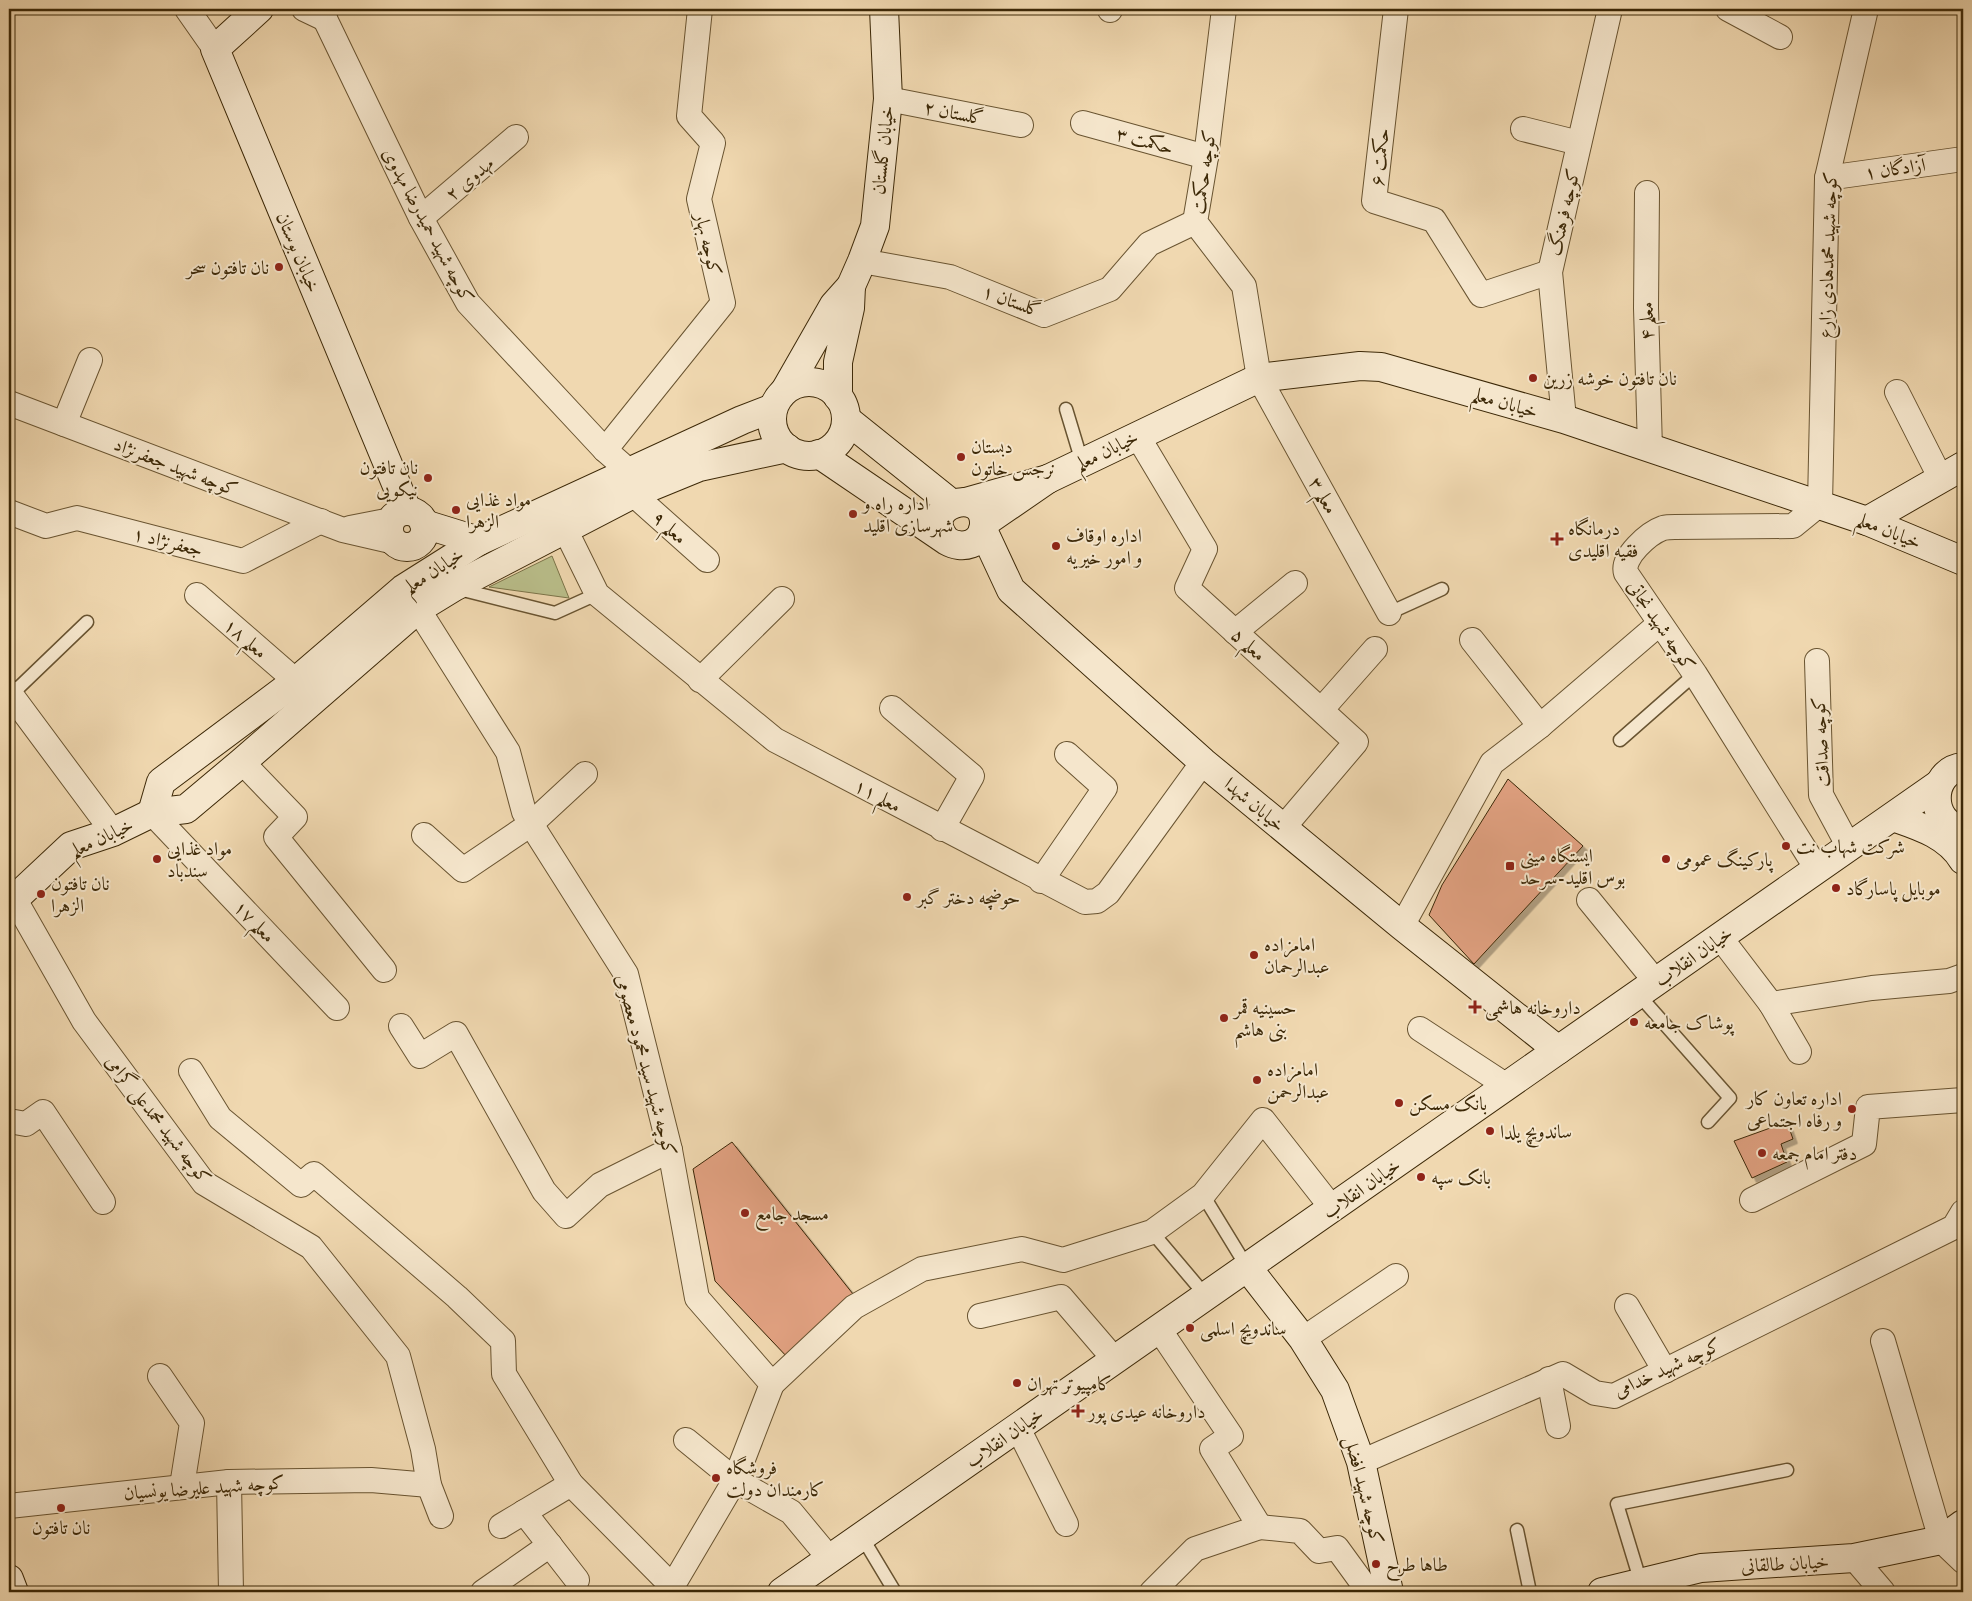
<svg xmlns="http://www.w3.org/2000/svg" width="1972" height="1601" font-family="'IM FELL DW Pica',Amiri,serif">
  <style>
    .green { fill: #babf8b; stroke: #7b7449 }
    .building { fill: #e1a181; stroke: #3c2807; filter: url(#shadow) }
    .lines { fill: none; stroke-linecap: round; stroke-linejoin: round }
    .lane-casing { stroke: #695431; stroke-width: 15 }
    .street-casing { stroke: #695431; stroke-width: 26 }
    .secondary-casing { stroke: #3c2807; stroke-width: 30 }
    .lane { stroke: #f5e6cc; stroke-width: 12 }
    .street { stroke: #f5e6cc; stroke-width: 24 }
    .secondary { stroke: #f5e6cc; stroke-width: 28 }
    .poi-dot { fill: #8f2418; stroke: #f5e6cc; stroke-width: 2 }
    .labels { text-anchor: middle; stroke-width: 4; stroke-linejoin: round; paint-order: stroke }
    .street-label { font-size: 19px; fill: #3c2807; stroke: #f5e6cc }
    .poi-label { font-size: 19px; fill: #3c2807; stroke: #f5e6cc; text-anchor: start }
  </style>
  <defs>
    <filter id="shadow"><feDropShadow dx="4.5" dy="4.5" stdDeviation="0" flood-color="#0004"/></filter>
  </defs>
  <rect width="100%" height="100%" fill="#f0d8b0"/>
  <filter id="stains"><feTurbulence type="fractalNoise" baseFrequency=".004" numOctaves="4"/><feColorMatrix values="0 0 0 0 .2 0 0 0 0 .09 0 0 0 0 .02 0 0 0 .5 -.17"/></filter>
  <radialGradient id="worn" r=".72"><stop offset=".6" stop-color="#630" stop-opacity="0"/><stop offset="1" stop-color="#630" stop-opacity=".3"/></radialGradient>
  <path class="green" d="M552,556L569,598L489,587Z"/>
  <g class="building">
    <path d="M1508,779L1583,846L1474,964L1429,915L1442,885Z"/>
    <path d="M1787,1122L1793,1139L1781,1144L1787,1162L1752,1178L1734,1141Z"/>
    <path d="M732,1142L857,1299L790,1360L715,1281L693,1169Z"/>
  </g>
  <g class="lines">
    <defs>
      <g id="lane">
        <path d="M1066,409L1082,462"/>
        <path d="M459,589L555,613L597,594"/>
        <path d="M1389,613L1442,589"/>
        <path d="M11,695L87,622"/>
        <path d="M1620,740L1695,674"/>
        <path d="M1638,994L1730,1098L1708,1122"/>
        <path d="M1203,1195L1247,1267"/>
        <path d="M1152,1232L1206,1296"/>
        <path d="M1517,1530L1530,1592"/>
        <path d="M862,1537L895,1592"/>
        <path d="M1641,1583L1617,1504L1787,1470"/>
      </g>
      <g id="street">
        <path d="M187,9L215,49"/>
        <path d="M304,9L325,19"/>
        <path d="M1224,9L1206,157L1195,222L1244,286L1259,378L1389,613"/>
        <path d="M1396,9L1374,201L1434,220L1481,295L1550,272"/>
        <path d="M1728,9L1780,37"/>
        <path d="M1110,10V9"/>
        <path d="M325,19L421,218L468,303L605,450L629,471"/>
        <path d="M888,99L1021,125"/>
        <path d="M1083,123L1206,157"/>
        <path d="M1523,129L1579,143"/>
        <path d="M1827,178L1963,159"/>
        <path d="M1647,193L1646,308L1650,449"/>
        <path d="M421,218L516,137"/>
        <path d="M862,261L950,277L1044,315L1110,289L1149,244L1195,222"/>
        <path d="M1897,392L1941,479"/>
        <path d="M9,403L343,530L395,542"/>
        <path d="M1564,419L1550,272L1610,9"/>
        <path d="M64,424L90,360"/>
        <path d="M1137,435L1205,549L1187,588L1356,742L1283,828"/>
        <path d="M605,450L723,303L699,199L713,143L689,116L700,9"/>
        <path d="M633,494L707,560"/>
        <path d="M9,512L46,526L77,518L243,561L321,521"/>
        <path d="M350,528L391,520"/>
        <path d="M565,529L597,594L775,740L1085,902L1097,901L1108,893L1203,762"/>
        <path d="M197,595L296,681"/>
        <path d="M418,609L508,752L524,812L531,824L626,974L670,1150L697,1298L772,1384L735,1480L669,1592"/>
        <path d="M1235,632L1295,583"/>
        <path d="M1472,640L1540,726"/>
        <path d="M1817,661L1821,795L1849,847"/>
        <path d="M700,680L782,599"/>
        <path d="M9,692L113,832"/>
        <path d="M892,708L972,776L942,829"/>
        <path d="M1322,709L1375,649"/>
        <path d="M242,762L295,817L276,837L384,970"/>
        <path d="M152,813L337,1008"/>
        <path d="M424,835L463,870L531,824L585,774"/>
        <path d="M1817,869L1695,674L1626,573C1621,557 1649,533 1663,528C1667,527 1671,527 1675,527L1793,526L1820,504L1827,178L1866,9"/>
        <path d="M1041,881L1105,788L1067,754"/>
        <path d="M9,893L14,898L84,1021L204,1183L311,1247L398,1356L423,1449L429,1485L441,1516"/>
        <path d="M1589,900L1656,982"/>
        <path d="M1402,926L1492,763L1540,726L1659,624"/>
        <path d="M1720,937L1771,1004L1799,1052"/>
        <path d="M1771,1004L1872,988L1949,981L1963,976"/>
        <path d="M401,1026L420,1056L456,1034L544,1191L566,1216L600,1185L670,1150"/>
        <path d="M1420,1029L1507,1086"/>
        <path d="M191,1071L220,1118L301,1185L314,1174L457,1297L503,1341L504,1374L571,1484L672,1586"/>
        <path d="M9,1121L26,1124L43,1112L103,1202"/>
        <path d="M1752,1200L1864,1144L1868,1107L1963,1100"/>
        <path d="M1627,1306L1665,1371"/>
        <path d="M980,1316L1061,1297L1115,1360"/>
        <path d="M1303,1339L1396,1276"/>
        <path d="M1883,1341L1941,1540L1963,1561"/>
        <path d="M160,1376L192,1423L182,1486"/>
        <path d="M1549,1379L1558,1426"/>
        <path d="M772,1384L854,1307L922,1269L1022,1249L1063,1260L1152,1232L1203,1195L1263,1120L1332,1208"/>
        <path d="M1018,1428L1066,1524"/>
        <path d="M686,1440L735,1480L791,1512L830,1559"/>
        <path d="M1361,1462L1563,1374L1595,1393L1614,1396L1954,1227L1963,1212"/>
        <path d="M229,1482L231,1592"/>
        <path d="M9,1506L229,1482L371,1480L429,1485"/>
        <path d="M524,1512L577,1580"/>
        <path d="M501,1526L571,1484"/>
        <path d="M1260,1527L1300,1531L1319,1551L1337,1548L1369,1592"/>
        <path d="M1854,1558L1883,1592"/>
        <path d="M483,1592L550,1545"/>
        <path d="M1152,1592L1195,1549L1260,1527L1212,1449L1231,1436L1159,1329"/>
      </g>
      <g id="secondary">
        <path d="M259,9L215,49L407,510"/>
        <path d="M851,286L862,261L875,226L888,99L884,9"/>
        <circle cx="809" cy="419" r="37"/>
        <path d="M786,389L834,305L851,286L850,308L838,362V397"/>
        <path d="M846,419L952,504"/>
        <path d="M819,454L947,541C962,550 983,545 984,524C985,484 915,505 947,541"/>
        <path d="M1048,479L1259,378L1360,366L1381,367L1564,419L1867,521L1963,561"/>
        <path d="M966,502L1048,479L984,523"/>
        <circle cx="407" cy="529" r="18"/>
        <path d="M1867,521L1963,466"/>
        <path d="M424,524L479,541"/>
        <path d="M983,530L1011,590L1203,762L1402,926L1558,1050"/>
        <path d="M1963,767C1928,771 1928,825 1963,829"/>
        <path d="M152,813L161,782L296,681L403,589L479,541L742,420L773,408"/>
        <path d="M1893,817C1919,826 1948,835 1963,860"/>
        <path d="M9,904L71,846L113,832L152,813L186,809L242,762L418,609L454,587L633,494L699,467L787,448"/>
        <path d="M1247,1267L1303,1339L1335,1390L1361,1462L1389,1592"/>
        <path d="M9,1579L14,1592"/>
        <path d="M782,1592L1939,784"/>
        <path d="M1602,1592L1701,1568L1854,1558L1941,1540L1963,1524"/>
      </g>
    </defs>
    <use href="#lane" class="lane-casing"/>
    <use href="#street" class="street-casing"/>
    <use href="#secondary" class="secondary-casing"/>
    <use href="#lane" class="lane"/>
    <use href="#street" class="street"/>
    <use href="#secondary" class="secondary"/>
  </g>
  <g class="poi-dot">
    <circle cx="279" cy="267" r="5"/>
    <circle cx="1533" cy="378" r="5"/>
    <circle cx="961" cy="457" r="5"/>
    <circle cx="428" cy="478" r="5"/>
    <circle cx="456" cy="510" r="5"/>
    <circle cx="853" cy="514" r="5"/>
    <path d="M1554.5 531.5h5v5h5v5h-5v5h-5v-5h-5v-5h5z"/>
    <circle cx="1056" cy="546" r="5"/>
    <circle cx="1786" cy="846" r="5"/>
    <circle cx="157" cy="859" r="5"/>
    <circle cx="1666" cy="859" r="5"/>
    <rect x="1505" y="861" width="10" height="10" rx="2.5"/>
    <circle cx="1836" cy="888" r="5"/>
    <circle cx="41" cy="894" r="5"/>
    <circle cx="907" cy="897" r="5"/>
    <circle cx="1254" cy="955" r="5"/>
    <path d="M1472.5 999.5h5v5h5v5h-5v5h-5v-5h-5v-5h5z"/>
    <circle cx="1224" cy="1018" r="5"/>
    <circle cx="1634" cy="1022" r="5"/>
    <circle cx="1257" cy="1080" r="5"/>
    <circle cx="1399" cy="1103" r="5"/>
    <circle cx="1852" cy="1109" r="5"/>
    <circle cx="1490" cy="1131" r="5"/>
    <circle cx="1762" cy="1153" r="5"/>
    <circle cx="1421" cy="1177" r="5"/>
    <circle cx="745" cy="1213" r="5"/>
    <circle cx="1190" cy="1328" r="5"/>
    <circle cx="1017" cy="1383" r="5"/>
    <path d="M1075.5 1403.5h5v5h5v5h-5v5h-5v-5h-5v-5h5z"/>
    <circle cx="716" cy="1478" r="5"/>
    <circle cx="61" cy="1508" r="5"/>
    <circle cx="1376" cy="1564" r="5"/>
  </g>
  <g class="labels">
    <g class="street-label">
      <text transform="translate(954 112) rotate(11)" y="7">گلستان ۲</text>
      <text transform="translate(1145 140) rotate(15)" y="7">حکمت ۳</text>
      <text transform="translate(882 150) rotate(-84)" y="7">خیابان گلستان</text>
      <text transform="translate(1379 157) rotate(-84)" y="7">حکمت ۶</text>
      <text transform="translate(1895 168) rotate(-8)" y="7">آزادگان ۱</text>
      <text transform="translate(1203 172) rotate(-82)" y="7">کوچه حکمت</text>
      <text transform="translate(469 178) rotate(-40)" y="7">مهدوی ۲</text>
      <text transform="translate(1563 212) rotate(-77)" y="7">کوچه فرهنگ</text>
      <text transform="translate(429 225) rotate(62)" y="7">کوچه شهید حمیدرضا مهدوی</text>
      <text transform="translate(709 244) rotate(77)" y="7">کوچه بهار</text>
      <text transform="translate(299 252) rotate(67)" y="7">خیابان بوستان</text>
      <text transform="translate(1827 255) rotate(-88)" y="7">کوچه شهید محمدهادی زارع</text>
      <text transform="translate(1012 300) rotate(20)" y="7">گلستان ۱</text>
      <text transform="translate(1646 321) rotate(-91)" y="7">معلم ۴</text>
      <text transform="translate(1505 402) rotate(16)" y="7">خیابان معلم</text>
      <text transform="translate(1106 450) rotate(-26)" y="7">خیابان معلم</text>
      <text transform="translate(176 466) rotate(21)" y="7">کوچه شهید جعفرنژاد</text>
      <text transform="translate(1324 495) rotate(61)" y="7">معلم ۳</text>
      <text transform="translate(670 527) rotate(42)" y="7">معلم ۹</text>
      <text transform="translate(1889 530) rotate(22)" y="7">خیابان معلم</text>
      <text transform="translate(168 541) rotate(14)" y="7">جعفرنژاد ۱</text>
      <text transform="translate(433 570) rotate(-33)" y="7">خیابان معلم</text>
      <text transform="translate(1662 625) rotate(56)" y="7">کوچه شهید نجاتی</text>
      <text transform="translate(246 638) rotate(41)" y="7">معلم ۱۸</text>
      <text transform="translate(1249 644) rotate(42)" y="7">معلم ۵</text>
      <text transform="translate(1820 742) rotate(-93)" y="7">کوچه صداقت</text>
      <text transform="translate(878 795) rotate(28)" y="7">معلم ۱۱</text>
      <text transform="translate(1255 804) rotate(40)" y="7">خیابان شهدا</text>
      <text transform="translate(101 837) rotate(-25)" y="7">خیابان معلم</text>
      <text transform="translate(255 921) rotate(46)" y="7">معلم ۱۷</text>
      <text transform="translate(1693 956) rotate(-35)" y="7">خیابان انقلاب</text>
      <text transform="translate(647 1065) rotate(75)" y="7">کوچه شهید سید محمود معصومی</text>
      <text transform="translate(159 1119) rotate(52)" y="7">کوچه شهید محمدعلی گرامی</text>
      <text transform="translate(1361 1188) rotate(-35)" y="7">خیابان انقلاب</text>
      <text transform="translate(1667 1367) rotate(-25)" y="7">کوچه شهید خدامی</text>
      <text transform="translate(1004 1437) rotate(-35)" y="7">خیابان انقلاب</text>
      <text transform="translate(204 1487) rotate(-4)" y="7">کوچه شهید علیرضا یونسیان</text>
      <text transform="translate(1365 1490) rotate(76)" y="7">کوچه شهید افضل</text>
      <text transform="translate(1785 1563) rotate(-3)" y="7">خیابان طالقانی</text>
    </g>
    <g class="poi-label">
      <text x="269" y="274" text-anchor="end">نان تافتون سحر</text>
      <text x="1543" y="385">نان تافتون خوشه زرین</text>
      <text x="971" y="453">دبستان<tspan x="971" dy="22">نرجس خاتون</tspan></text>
      <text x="418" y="474" text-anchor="end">نان تافتون<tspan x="418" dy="22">نیکویی</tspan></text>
      <text x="466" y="506">مواد غذایی<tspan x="466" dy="22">الزهرا</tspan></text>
      <text x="863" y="510">اداره راه و<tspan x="863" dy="22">شهرسازی اقلید</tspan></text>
      <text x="1568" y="535">درمانگاه<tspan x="1568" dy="22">فقیه اقلیدی</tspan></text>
      <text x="1066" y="542">اداره اوقاف<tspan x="1066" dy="22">و امور خیریه</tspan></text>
      <text x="1796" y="853">شرکت شهاب نت</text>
      <text x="167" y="855">مواد غذایی<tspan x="167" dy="22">سندباد</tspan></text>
      <text x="1520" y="862">ایستگاه مینی<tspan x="1520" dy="22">بوس اقلید-سرحد</tspan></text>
      <text x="1676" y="866">پارکینگ عمومی</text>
      <text x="51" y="890">نان تافتون<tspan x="51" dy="22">الزهرا</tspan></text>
      <text x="1846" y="895">موبایل پاسارگاد</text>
      <text x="917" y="904">حوضچه دختر گبر</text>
      <text x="1264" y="951">امامزاده<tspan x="1264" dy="22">عبدالرحمان</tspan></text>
      <text x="1234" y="1014">حسینیه قمر<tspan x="1234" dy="22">بنی هاشم</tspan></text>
      <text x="1485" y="1014">داروخانه هاشمی</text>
      <text x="1644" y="1029">پوشاک جامعه</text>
      <text x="1267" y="1076">امامزاده<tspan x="1267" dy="22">عبدالرحمن</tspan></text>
      <text x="1842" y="1105" text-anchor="end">اداره تعاون کار<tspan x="1842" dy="22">و رفاه اجتماعی</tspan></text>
      <text x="1409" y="1110">بانک مسکن</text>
      <text x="1500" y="1138">ساندویچ یلدا</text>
      <text x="1772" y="1160">دفتر امام جمعه</text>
      <text x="1431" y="1184">بانک سپه</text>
      <text x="755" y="1220">مسجد جامع</text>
      <text x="1200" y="1335">ساندویچ اسلمی</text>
      <text x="1027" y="1390">کامپیوتر تهران</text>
      <text x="1088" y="1418">داروخانه عیدی پور</text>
      <text x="726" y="1474">فروشگاه<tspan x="726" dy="22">کارمندان دولت</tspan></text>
      <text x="61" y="1534" text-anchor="middle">نان تافتون</text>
      <text x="1386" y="1571">طاها طرح</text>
    </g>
  </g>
  <rect width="1972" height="1601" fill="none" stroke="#f0d8b0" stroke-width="30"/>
  <rect x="10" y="10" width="1952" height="1581" fill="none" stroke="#3c2807" stroke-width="2.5"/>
  <rect x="15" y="15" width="1942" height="1571" fill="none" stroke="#3c2807"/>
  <rect width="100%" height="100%" filter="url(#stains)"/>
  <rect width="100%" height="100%" fill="url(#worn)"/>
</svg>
